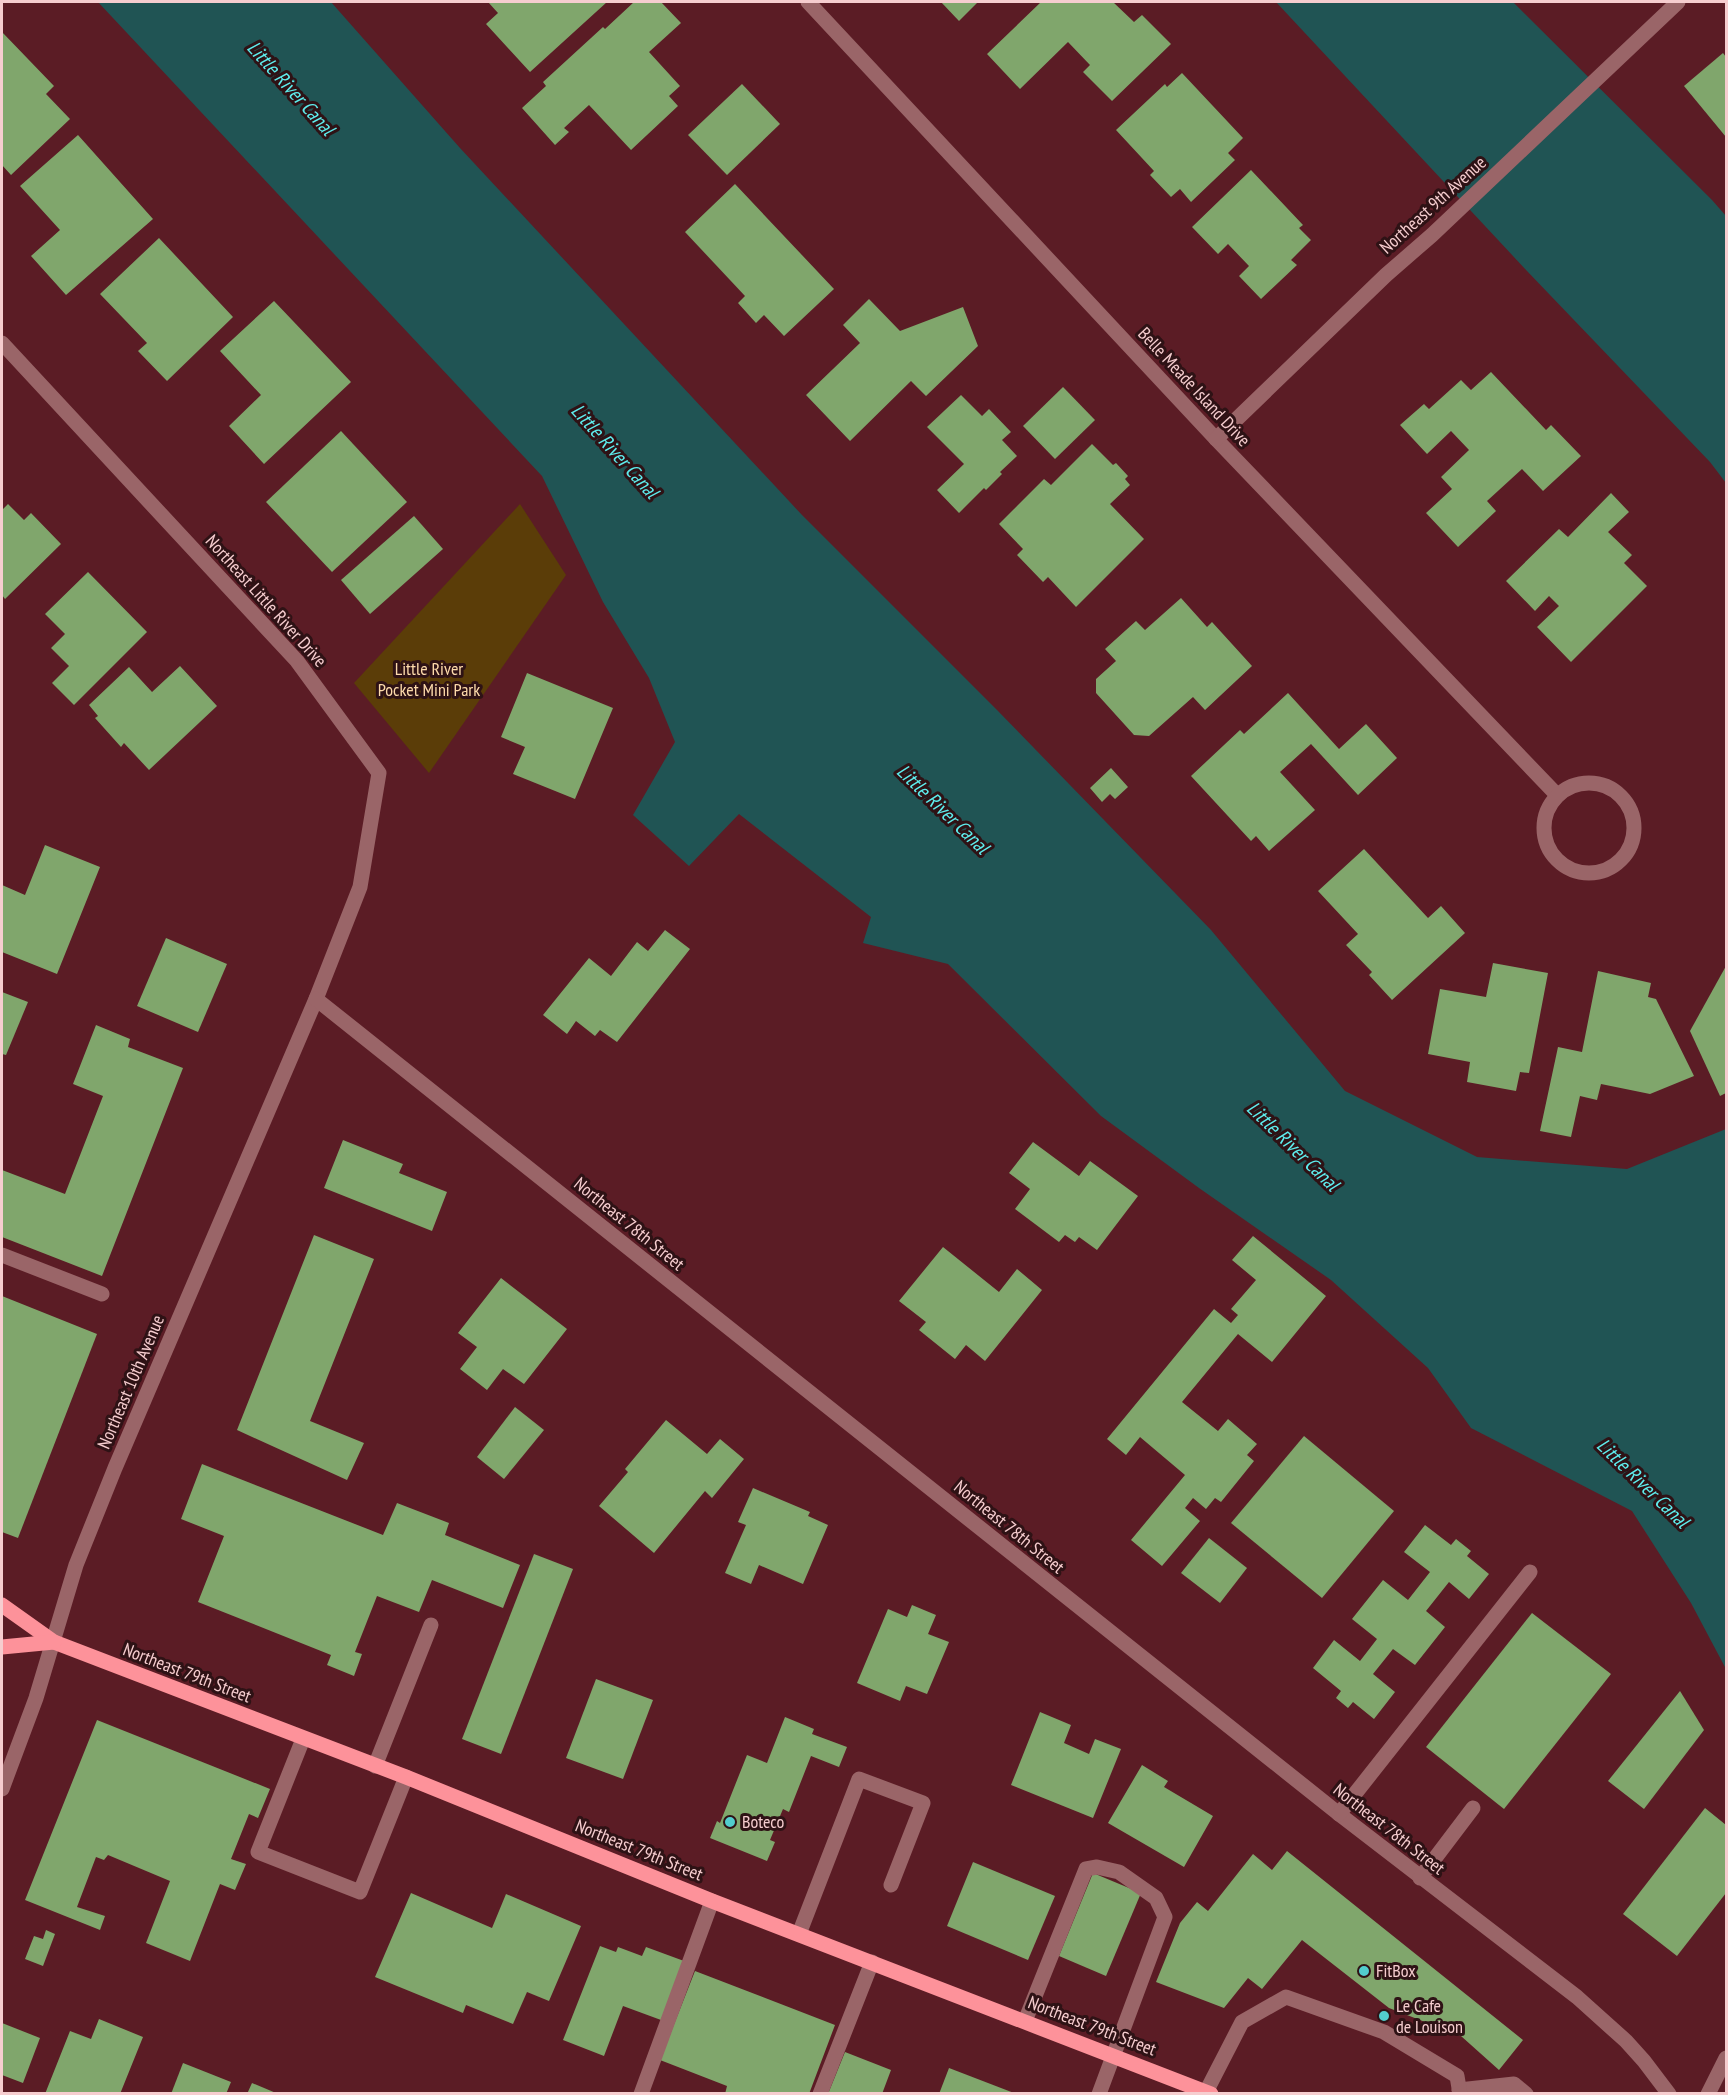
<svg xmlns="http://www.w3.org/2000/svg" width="1728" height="2095" font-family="'PT Sans Narrow',sans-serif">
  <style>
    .green { fill: #5b3d08 }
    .water { fill: #205454 }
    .building { fill: #80a66c }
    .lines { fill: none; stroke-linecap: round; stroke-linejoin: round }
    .minor { stroke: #9a6568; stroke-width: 15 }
    .major { stroke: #fd929a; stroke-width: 15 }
    .poi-dot { fill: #52cdcd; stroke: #2e1215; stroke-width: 2 }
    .labels { text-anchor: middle; stroke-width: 6; stroke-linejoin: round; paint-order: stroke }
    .street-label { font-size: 18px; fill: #f6cdcf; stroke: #2e1215 }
    .park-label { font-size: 18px; fill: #fedbab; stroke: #2e1215 }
    .poi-label { font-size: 18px; fill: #f6cdcf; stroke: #2e1215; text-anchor: start }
    .water-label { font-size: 20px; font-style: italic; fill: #5eeded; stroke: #2e1215 }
  </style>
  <rect width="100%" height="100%" fill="#5b1c25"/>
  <path class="green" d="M520,504L566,575L429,773L354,683Z"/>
  <g class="water">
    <path d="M98,2H331L460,148L802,515L998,711L1211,930L1345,1091L1477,1157L1627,1169L1726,1129V1669L1691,1603L1632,1511L1471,1428L1428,1368L1331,1280L1199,1188L1101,1116L948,964L863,943L871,917L739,814L689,866L633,815L675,742L649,678L603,602L542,476Z"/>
    <path d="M1276,2H1513L1712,200L1726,216V483L1710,462L1527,271Z"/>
  </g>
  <g class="building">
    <path d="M488,2H607L530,72L486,24L498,13Z"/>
    <path d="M634,2H661L681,23L649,52L680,86L669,96L678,106L631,150L589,105L564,128L569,132L555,145L522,108L546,86L543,82L603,27L605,29Z"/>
    <path d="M941,2H978L959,21Z"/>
    <path d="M1041,2H1113L1134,22L1142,15L1171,44L1112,101L1083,72L1090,65L1068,42L1020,89L987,54Z"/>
    <path d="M2,32L54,86L46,94L70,119L11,175L2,165Z"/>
    <path d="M1723,53L1726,57V137L1684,86Z"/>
    <path d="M1182,73L1243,138L1228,153L1235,160L1191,202L1180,189L1171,197L1150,175L1154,171L1116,130L1165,84L1167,87Z"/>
    <path d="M742,84L780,124L727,175L688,135Z"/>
    <path d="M78,135L153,219L66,295L31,256L60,230L20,186Z"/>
    <path d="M1251,170L1303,225L1299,228L1311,240L1291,260L1297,265L1261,299L1239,276L1249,266L1228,244L1218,254L1192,227Z"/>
    <path d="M735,184L834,289L784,336L764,315L756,323L738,303L745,296L685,232Z"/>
    <path d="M159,238L233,317L167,381L138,351L147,343L100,294Z"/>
    <path d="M869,299L900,331L963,307L978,346L926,396L911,381L850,441L806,395L860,343L843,325Z"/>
    <path d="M274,301L351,382L264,464L229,426L261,395L220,351Z"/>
    <path d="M1491,372L1546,430L1551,425L1581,456L1543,491L1522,469L1487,501L1496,511L1458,547L1426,513L1452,489L1441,477L1469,450L1451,431L1427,454L1400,425L1424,404L1429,409L1461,380L1471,390Z"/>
    <path d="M1063,387L1095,420L1055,459L1023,426Z"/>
    <path d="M961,395L982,416L989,409L1011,432L1002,440L1017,456L1000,472L1002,474L986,490L984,488L959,513L937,490L964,464L927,427Z"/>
    <path d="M341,431L407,502L332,572L266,502Z"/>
    <path d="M1092,444L1113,465L1116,463L1128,476L1125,479L1130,485L1110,504L1144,539L1076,607L1048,577L1043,582L1017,555L1023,549L999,524L1044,479L1051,485Z"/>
    <path d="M1611,493L1629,512L1608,532L1632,555L1624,563L1647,586L1571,662L1537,627L1559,606L1549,596L1535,611L1506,581L1559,529L1568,537Z"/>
    <path d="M8,504L24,520L31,513L61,544L5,599L2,595V510Z"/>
    <path d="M414,516L443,549L370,614L341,580Z"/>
    <path d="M88,572L147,632L74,705L52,683L69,666L51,648L65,634L45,614Z"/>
    <path d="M1181,598L1207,627L1212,622L1252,666L1205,710L1193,697L1149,736L1134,735L1096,693V679L1116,661L1105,649L1136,621L1145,630Z"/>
    <path d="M180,666L217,706L149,770L124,743L121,747L95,718L98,716L89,705L129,667L152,692Z"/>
    <path d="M527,673L613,708L575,799L513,774L525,747L501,737Z"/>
    <path d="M1288,693L1339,749L1366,724L1397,758L1358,795L1311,744L1280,772L1315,810L1269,851L1256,836L1251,841L1191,776L1240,730L1244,734Z"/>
    <path d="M1111,768L1128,787L1115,799L1110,794L1102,802L1090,788Z"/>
    <path d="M45,845L100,867L57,974L2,952V885L25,895Z"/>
    <path d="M1364,849L1428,918L1441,906L1465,933L1392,1000L1369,975L1372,972L1346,945L1358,934L1318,891Z"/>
    <path d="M665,930L690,949L617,1042L600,1030L595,1036L576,1021L567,1034L543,1015L589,958L611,976L637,942L648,951Z"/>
    <path d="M166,938L227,964L198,1032L137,1006Z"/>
    <path d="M1493,963L1548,973L1529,1073L1520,1072L1516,1091L1467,1082L1470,1062L1428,1054L1440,989L1486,997Z"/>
    <path d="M1726,966V1093L1720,1096L1690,1031Z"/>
    <path d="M1598,971L1651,983L1648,997L1656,999L1694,1076L1650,1094L1601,1084L1597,1100L1580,1096L1571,1137L1540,1131L1558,1047L1582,1052Z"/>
    <path d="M2,992L28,1002L6,1055L2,1054Z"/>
    <path d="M96,1025L130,1039L128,1047L183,1068L102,1276L2,1237V1170L65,1194L103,1096L73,1084Z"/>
    <path d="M343,1140L403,1164L399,1173L447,1192L432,1231L324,1188Z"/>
    <path d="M1033,1142L1079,1176L1090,1161L1138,1196L1097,1250L1079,1237L1075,1242L1065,1235L1059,1242L1015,1209L1030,1189L1009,1173Z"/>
    <path d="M314,1235L374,1259L310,1421L364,1443L347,1480L237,1430Z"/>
    <path d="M1253,1236L1326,1296L1272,1362L1238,1334L1182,1402L1218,1431L1228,1419L1257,1444L1247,1455L1254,1461L1221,1502L1215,1498L1206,1509L1193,1498L1185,1508L1200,1521L1162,1566L1131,1540L1185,1475L1140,1437L1126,1455L1107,1439L1214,1309L1231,1323L1238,1315L1231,1309L1256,1280L1232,1260Z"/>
    <path d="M943,1247L999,1292L1017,1269L1042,1290L985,1361L966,1345L955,1359L919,1330L926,1322L899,1301Z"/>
    <path d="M501,1278L567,1329L524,1384L503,1369L487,1390L460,1369L477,1347L458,1333Z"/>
    <path d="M2,1296L97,1334L18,1538L2,1532Z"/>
    <path d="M515,1407L544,1430L504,1479L477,1457Z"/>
    <path d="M666,1420L707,1454L720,1439L744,1459L712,1498L705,1491L654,1553L599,1506L628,1472L625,1469Z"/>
    <path d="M1304,1436L1394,1511L1322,1598L1231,1523Z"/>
    <path d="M202,1464L383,1535L397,1503L449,1523L445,1535L520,1565L503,1608L432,1580L419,1612L377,1596L355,1652L362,1654L354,1676L327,1665L331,1655L198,1602L224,1536L181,1519Z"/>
    <path d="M753,1488L810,1512L808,1516L828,1525L803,1584L759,1565L751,1584L725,1573L746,1525L738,1522Z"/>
    <path d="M1425,1525L1451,1545L1456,1539L1471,1551L1467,1556L1489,1574L1469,1599L1449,1582L1426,1611L1445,1627L1415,1665L1393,1649L1373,1674L1395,1692L1374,1719L1353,1702L1348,1708L1336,1698L1341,1691L1313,1668L1334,1640L1360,1661L1377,1639L1352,1619L1383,1580L1408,1600L1430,1572L1404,1552Z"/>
    <path d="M1209,1538L1247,1568L1220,1603L1181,1573Z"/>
    <path d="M534,1554L573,1569L501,1754L462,1739Z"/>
    <path d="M912,1605L936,1615L928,1634L949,1642L927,1694L906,1686L900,1701L857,1683L888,1609L907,1617Z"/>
    <path d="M1532,1613L1611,1674L1504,1809L1426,1747Z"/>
    <path d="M596,1679L653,1700L623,1779L566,1758Z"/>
    <path d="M1680,1691L1704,1730L1644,1809L1608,1781Z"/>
    <path d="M1040,1712L1071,1725L1064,1743L1089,1754L1095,1739L1121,1749L1093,1818L1011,1785Z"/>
    <path d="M785,1717L814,1729L812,1734L847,1747L839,1767L811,1756L789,1812L783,1809L770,1840L775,1842L767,1861L710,1838L717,1821L720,1823L747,1755L767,1763Z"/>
    <path d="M97,1720L270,1789L258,1818L249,1814L231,1859L246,1864L235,1890L220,1884L190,1961L146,1943L170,1881L108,1855L104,1860L96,1857L77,1907L105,1916L100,1930L25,1900Z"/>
    <path d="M1142,1765L1168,1781L1164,1787L1213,1816L1184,1867L1108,1823Z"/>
    <path d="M1705,1808L1726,1825V1893L1677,1956L1623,1914Z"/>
    <path d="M1287,1851L1523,2040L1499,2070L1461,2036L1389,2008L1302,1940L1262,1989L1248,1978L1224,2008L1156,1982L1180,1923L1197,1902L1208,1911L1253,1854L1272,1870Z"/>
    <path d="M973,1862L1055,1896L1028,1960L947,1926Z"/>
    <path d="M1093,1873L1141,1893L1106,1976L1059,1956Z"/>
    <path d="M411,1893L492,1928L506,1894L581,1926L549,2001L527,1992L513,2024L466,2005L463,2013L375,1977Z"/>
    <path d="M46,1930L55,1934L43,1966L25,1959L34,1936L43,1939Z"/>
    <path d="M600,1946L616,1952L618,1947L642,1956L646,1947L684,1961L661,2020L623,2006L604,2056L563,2040Z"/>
    <path d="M695,1971L835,2025L809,2094H725L727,2086L660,2060Z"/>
    <path d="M99,2019L143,2037L120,2094H45L70,2031L91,2039Z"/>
    <path d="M2,2023L40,2038L23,2083L2,2075Z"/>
    <path d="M845,2052L891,2070L882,2094H828Z"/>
    <path d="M183,2063L231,2082L226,2094H171Z"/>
    <path d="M949,2068L1014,2093V2094H939Z"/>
    <path d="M252,2083L276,2093V2094H247Z"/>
  </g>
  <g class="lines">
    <g class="minor">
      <path d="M808,2L1216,439L1557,795"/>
      <path d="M2,343L297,661L379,773L360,887L316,999L115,1468L76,1565L36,1698L2,1789"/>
      <path d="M1216,439L1386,275L1432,235L1678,2"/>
      <circle cx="1589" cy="828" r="45"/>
      <path d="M316,999L1339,1814L1577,1997L1626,2041L1644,2061L1669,2094"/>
      <path d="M2,1255L102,1294"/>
      <path d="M303,1739L258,1852L360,1892L406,1777"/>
      <path d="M375,1766L431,1625"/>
      <path d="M1339,1814L1530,1572"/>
      <path d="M1420,1878L1473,1808"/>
      <path d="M799,1934L859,1779L923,1803L891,1885"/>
      <path d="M1025,2021L1086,1869L1097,1867L1119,1872L1156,1898L1165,1917L1099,2094"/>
      <path d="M1459,2090L1514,2084L1526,2094"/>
      <path d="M1206,2092L1242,2022L1286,1997L1384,2032L1457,2076L1460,2094"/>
      <path d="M641,2094L712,1901"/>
      <path d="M820,2094L872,1962"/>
      <path d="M1708,2094L1726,2058"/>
    </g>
    <g class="major">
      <path d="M2,1605L54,1642L406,1777L712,1901L1211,2094"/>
      <path d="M2,1647L54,1642"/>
    </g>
  </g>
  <g class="poi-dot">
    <circle cx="730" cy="1822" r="6"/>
    <circle cx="1364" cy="1971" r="6"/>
    <circle cx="1384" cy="2016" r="6"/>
  </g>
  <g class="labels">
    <g class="street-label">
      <text transform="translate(1433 205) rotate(-42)" y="6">Northeast 9th Avenue</text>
      <text transform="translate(1194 387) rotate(47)" y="6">Belle Meade Island Drive</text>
      <text transform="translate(266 601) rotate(48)" y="6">Northeast Little River Drive</text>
      <text transform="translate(629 1224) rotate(39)" y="6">Northeast 78th Street</text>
      <text transform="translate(131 1382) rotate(-67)" y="6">Northeast 10th Avenue</text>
      <text transform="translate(1009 1527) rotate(39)" y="6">Northeast 78th Street</text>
      <text transform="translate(187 1673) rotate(21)" y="6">Northeast 79th Street</text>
      <text transform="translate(1389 1829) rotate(38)" y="6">Northeast 78th Street</text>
      <text transform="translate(639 1850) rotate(22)" y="6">Northeast 79th Street</text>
      <text transform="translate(1092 2026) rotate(21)" y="6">Northeast 79th Street</text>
    </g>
    <g class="park-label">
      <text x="429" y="675">Little River<tspan x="429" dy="21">Pocket Mini Park</tspan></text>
    </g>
    <g class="poi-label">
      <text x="742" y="1828">Boteco</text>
      <text x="1376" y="1977">FitBox</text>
      <text x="1396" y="2012">Le Cafe<tspan x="1396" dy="21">de Louison</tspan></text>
    </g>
    <g class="water-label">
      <text transform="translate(291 88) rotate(48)" y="7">Little River Canal</text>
      <text transform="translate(615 451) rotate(48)" y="7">Little River Canal</text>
      <text transform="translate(943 809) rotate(44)" y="7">Little River Canal</text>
      <text transform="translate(1293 1146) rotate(44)" y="7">Little River Canal</text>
      <text transform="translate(1643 1483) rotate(44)" y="7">Little River Canal</text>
    </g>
  </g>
  <rect width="1728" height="2095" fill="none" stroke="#f6cdcf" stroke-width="6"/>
</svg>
